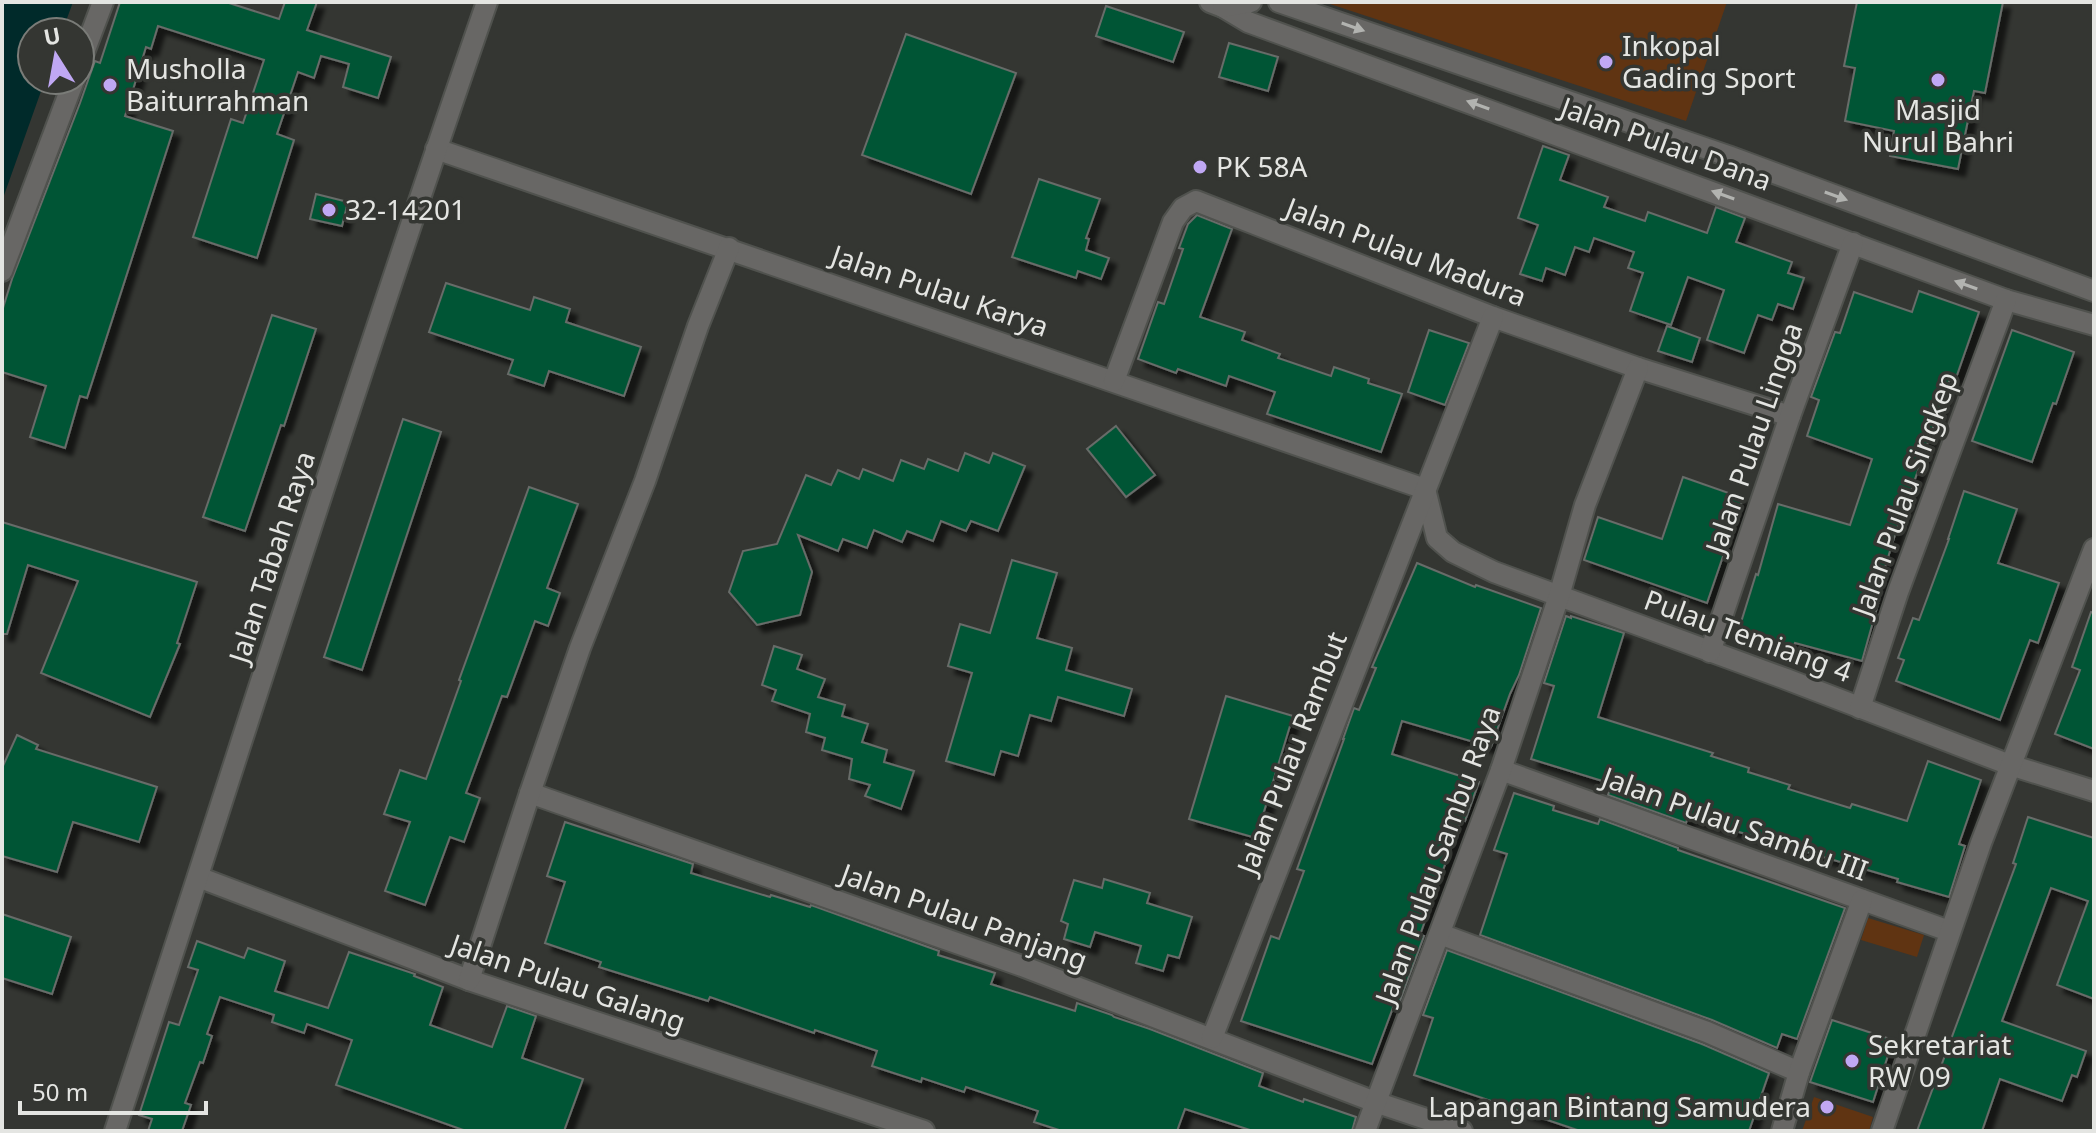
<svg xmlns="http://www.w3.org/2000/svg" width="2096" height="1133" font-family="'Noto Sans',sans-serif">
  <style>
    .green { fill: #603412 }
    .water { fill: #002a2a }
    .building { fill: #065536; stroke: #676c69; stroke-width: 2; filter: url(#shadow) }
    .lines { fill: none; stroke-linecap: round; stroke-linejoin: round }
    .street-casing { stroke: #50524e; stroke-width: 24 }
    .street { stroke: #686765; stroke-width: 20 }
    .oneway { fill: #b2b3b0 }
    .poi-dot { fill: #c0a8f4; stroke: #343632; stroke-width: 3 }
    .labels { text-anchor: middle; stroke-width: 7; stroke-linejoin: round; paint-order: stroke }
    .poi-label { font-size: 28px; fill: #e4e5e2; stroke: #343632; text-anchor: start }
    .street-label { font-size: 28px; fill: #e4e5e2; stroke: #343632 }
  </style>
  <defs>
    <filter id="shadow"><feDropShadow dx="7" dy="7" stdDeviation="2" flood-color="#0009"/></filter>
  </defs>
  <rect width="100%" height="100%" fill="#343632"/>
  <g class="green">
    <path d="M1324,2H1727L1686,121Z"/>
    <path d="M1868,918L1924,935L1917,957L1861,940Z"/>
    <path d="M1814,1097L1873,1117L1869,1131H1802Z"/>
  </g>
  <path class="water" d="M2,2H73L62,32H32V80H45L2,201Z"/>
  <g class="building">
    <path d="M120,2H226L279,19L285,2H317L307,30L391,57L378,98L343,87L349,64L321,56L314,78L298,72L277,134L294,140L257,258L193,237L231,119L243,123L264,60L158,26L151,49L146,47L125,116L173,131L87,398L80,396L65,448L30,437L46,386L2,372V311L12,279L80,103L92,69L95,61L100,63Z"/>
    <path d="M1857,2H2003L1985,93L1974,91L1958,169L1890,156L1894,131L1845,121L1855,68L1844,66Z"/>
    <path d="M1106,6L1184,32L1173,62L1096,36Z"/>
    <path d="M906,34L1016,73L971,194L862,155Z"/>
    <path d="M1229,43L1278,57L1268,91L1219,77Z"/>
    <path d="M1543,146L1569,155L1560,180L1608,197L1604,207L1645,221L1648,212L1707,233L1716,207L1745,218L1736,242L1792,262L1788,273L1804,278L1793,309L1778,304L1772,320L1758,315L1744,353L1707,340L1724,290L1688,277L1671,325L1630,311L1643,273L1628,268L1634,252L1594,238L1589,252L1575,247L1565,275L1546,268L1542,281L1520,274L1538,225L1518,218Z"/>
    <path d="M1039,179L1100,199L1086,238L1089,239L1086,250L1109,258L1101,279L1078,271L1076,278L1012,257Z"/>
    <path d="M316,194L348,202L342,226L310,219Z"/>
    <path d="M1197,215L1232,229L1200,317L1245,332L1242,340L1280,354L1278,358L1331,376L1334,367L1369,379L1368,383L1402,394L1381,452L1267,414L1275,392L1229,376L1226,386L1178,369L1176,373L1138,359L1158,302L1164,304L1183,249L1179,248L1188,224Z"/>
    <path d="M446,283L530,310L534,297L570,309L566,322L641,347L624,396L549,371L544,386L508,374L513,360L429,332Z"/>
    <path d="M1919,291L1979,312L1956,378L1951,376L1899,525H1898L1874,603L1878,604L1862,661L1795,643L1793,648L1738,632L1756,574L1758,575L1778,504L1850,525L1872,459L1807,436L1819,400L1811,397L1835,332L1840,333L1854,292L1912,312Z"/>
    <path d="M272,315L316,329L284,426L281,425L245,531L203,517Z"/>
    <path d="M1667,326L1700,338L1692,362L1658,351Z"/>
    <path d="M1429,330L1469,343L1445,405L1408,392Z"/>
    <path d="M2012,330L2074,352L2056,404L2053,403L2032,462L1972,441Z"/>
    <path d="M403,419L441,432L362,670L324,657Z"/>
    <path d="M1116,426L1155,475L1126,497L1087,449Z"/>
    <path d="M965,453L989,463L993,453L1025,466L998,531L971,521L966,531L941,521L933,541L907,531L902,542L874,530L867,548L843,539L838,551L798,535L812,572L800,615L757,625L729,592L743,551L777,544L806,475L831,485L838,470L859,479L863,469L893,481L901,460L924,469L928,459L958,471Z"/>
    <path d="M1683,477L1743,498L1707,603L1584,560L1598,517L1662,539Z"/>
    <path d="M529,487L578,504L547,588L560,593L548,626L535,621L507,697L502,696L466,793L480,798L464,842L450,837L425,905L385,891L410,822L384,814L400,770L426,779L461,681L459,680Z"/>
    <path d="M1964,491L2017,509L1998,563L2059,583L2038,643L2030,640L2000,720L1896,681L1904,660L1898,658L1913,618L1919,620L1949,539H1948Z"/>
    <path d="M2,522L197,582L177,643L180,644L150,717L41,673L78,581L28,565L7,634H2Z"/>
    <path d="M1012,560L1057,573L1037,638L1072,648L1066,670L1132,689L1124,716L1058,697L1051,721L1030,715L1018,756L1001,751L994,775L946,761L972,673L948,666L960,624L990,633Z"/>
    <path d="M1417,563L1475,587L1476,585L1541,608L1519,675L1510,694L1491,747L1402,721L1392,754L1479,782L1465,821L1461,820L1442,873L1420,935L1424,936L1398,1006L1394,1005L1372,1064L1241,1021L1271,936L1279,939L1304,871L1297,869L1344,739H1343L1354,708L1359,710L1376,668L1372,667Z"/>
    <path d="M2091,612L2094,613V749L2055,734L2080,670L2072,667Z"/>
    <path d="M1566,616L1571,618V616L1624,633L1598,717L1713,753L1711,756L1749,768L1748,772L1790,785L1788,789L1850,808L1852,804L1907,821L1928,761L1981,780L1959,844L1965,846L1949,897L1897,882L1898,879L1688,817L1686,823L1608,795L1612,784L1531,759L1554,686L1544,683Z"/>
    <path d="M774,646L802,655L797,669L825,679L818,697L845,705L842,716L868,724L862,742L887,750L884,762L914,771L901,809L865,796L870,785L849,779L852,759L822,750L825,738L806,732L810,714L772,701L776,690L762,685Z"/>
    <path d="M1226,696L1293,716L1256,838L1189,819Z"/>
    <path d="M17,735L38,745L36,749L157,787L139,842L73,822L57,872L2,856V768Z"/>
    <path d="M1514,793L1554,806L1553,810L1598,824L1600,819L1678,848V850L1845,908L1797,1039L1782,1034L1777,1048L1712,1020L1480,935L1507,854L1494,850Z"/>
    <path d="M2028,817L2094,838V999L2057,985L2088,901L2051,888L2002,1021L2086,1051L2077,1077L2072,1075L2062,1101L2000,1079L1982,1131H1917L2016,864L2013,863Z"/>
    <path d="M565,822L693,864L691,873L770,897L771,895L810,907L811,905L939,951L938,955L995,973L991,984L1075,1011L1077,1003L1112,1015L1114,1017L1150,1029L1263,1073L1259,1086L1303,1102L1304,1099L1356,1117L1352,1131H1253L1185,1109L1177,1131H1062L1034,1122L1038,1111L966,1087L964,1092L922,1078L921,1082L872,1066L877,1051L815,1030L814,1033L710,997L708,1001L599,967L601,962L545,943L565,882L547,876Z"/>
    <path d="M1104,879L1150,893L1147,903L1192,917L1179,958L1168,955L1163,971L1136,963L1141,946L1095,932L1090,947L1064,939L1068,924L1061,921L1074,880L1102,888Z"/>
    <path d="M2,914L71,937L52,994L2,978Z"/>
    <path d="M197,941L244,958L248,948L285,961L275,991L328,1008L349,952L415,974L414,976L443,987L430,1025L492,1047L507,1006L536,1016L522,1058L583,1079L564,1131H466L336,1085L352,1040L307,1024L304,1033L272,1022L274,1015L220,997L207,1034L212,1036L203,1063L200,1062L185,1103L191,1105L182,1131H148L152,1119L139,1115L169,1022L179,1025L198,970L188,967Z"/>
    <path d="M1447,950L1702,1044L1769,1073L1749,1131H1580L1414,1075L1433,1018L1423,1015Z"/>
    <path d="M1832,1020L1893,1040L1873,1102L1810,1082Z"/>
  </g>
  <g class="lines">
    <defs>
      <g id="street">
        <path d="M1210,2L1223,7L1248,22L2006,300L2094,325"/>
        <path d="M1279,2L1728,156L2094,291"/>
        <path d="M1223,7L1251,2"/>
        <path d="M80,63L103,2"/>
        <path d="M436,149L1425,489"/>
        <path d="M2,271L74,80"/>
        <path d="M1114,381L1173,222L1183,208L1196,201L1493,317L1638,368L1790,416"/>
        <path d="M1425,489L1437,538L1453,552L1494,572L1786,679L2010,765L2094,791"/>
        <path d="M1710,652L1790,416L1853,243"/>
        <path d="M1860,708L1898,592L2006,300"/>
        <path d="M1501,770L1949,931"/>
        <path d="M530,793L1022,966L1375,1102L1462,1131"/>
        <path d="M198,877L469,980L924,1131"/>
        <path d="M1440,934L1707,1032L1799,1072"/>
        <path d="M469,980L530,793L580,648L645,481L698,326L729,248"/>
        <path d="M1212,1038L1493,317"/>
        <path d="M115,1131C238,755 357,377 487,2"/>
        <path d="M1365,1131L1501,770L1559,596L1585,505L1638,368"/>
        <path d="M1782,1131L1799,1072L1862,900"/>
        <path d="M1882,1131L1981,843L2094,549"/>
      </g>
    </defs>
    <use href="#street" class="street-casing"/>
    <use href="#street" class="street"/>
  </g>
  <defs><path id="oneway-solid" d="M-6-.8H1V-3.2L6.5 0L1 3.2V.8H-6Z" transform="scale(2)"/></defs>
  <g class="oneway">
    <use href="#oneway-solid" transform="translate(1353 27) rotate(19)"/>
    <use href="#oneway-solid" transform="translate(1478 105) rotate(-160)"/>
    <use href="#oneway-solid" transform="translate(1723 195) rotate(-160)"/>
    <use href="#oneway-solid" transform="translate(1836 196) rotate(20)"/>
    <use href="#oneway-solid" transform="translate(1966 285) rotate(-160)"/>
  </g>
  <g class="poi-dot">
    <circle cx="1606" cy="62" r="8"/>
    <circle cx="1938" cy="80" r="8"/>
    <circle cx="110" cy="85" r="8"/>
    <circle cx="1200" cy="167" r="8"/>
    <circle cx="329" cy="210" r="8"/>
    <circle cx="1852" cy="1061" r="8"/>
    <circle cx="1827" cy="1107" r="8"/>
  </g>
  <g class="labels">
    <g class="poi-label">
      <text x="1622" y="56">Inkopal<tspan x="1622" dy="32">Gading Sport</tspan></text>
      <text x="126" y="79">Musholla<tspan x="126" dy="32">Baiturrahman</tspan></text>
      <text x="1938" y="120" text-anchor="middle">Masjid<tspan x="1938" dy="32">Nurul Bahri</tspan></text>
      <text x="1216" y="177">PK 58A</text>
      <text x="345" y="220">32-14201</text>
      <text x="1868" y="1055">Sekretariat<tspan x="1868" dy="32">RW 09</tspan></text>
      <text x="1811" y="1117" text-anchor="end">Lapangan Bintang Samudera</text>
    </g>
    <g class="street-label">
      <text transform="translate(1666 144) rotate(20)" y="10">Jalan Pulau Dana</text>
      <text transform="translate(1406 252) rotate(21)" y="10">Jalan Pulau Madura</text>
      <text transform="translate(940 291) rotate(19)" y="10">Jalan Pulau Karya</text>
      <text transform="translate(1754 438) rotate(-71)" y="10">Jalan Pulau Lingga</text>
      <text transform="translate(1905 494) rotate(-70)" y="10">Jalan Pulau Singkep</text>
      <text transform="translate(272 557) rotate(-72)" y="10">Jalan Tabah Raya</text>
      <text transform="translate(1748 636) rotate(20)" y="10">Pulau Temiang 4</text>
      <text transform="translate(1292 753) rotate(-69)" y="10">Jalan Pulau Rambut</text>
      <text transform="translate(1735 824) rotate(20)" y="10">Jalan Pulau Sambu III</text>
      <text transform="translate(1438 855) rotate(-70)" y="10">Jalan Pulau Sambu Raya</text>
      <text transform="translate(964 917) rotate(20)" y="10">Jalan Pulau Panjang</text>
      <text transform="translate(568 983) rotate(19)" y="10">Jalan Pulau Galang</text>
    </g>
  </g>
  <rect width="2096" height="1133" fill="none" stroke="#e4e5e2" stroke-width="8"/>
  <g transform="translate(56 56) rotate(349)"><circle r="38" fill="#343632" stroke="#7a7c78" stroke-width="2"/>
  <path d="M0-6L14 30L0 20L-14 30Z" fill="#c0a8f4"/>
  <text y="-12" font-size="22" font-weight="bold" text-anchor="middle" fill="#e4e5e2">U</text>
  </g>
  <path d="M20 1101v12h186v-12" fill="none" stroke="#e4e5e2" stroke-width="4"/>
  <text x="32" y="1101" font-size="24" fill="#e4e5e2" stroke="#343632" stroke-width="6" paint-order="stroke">50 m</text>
</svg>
